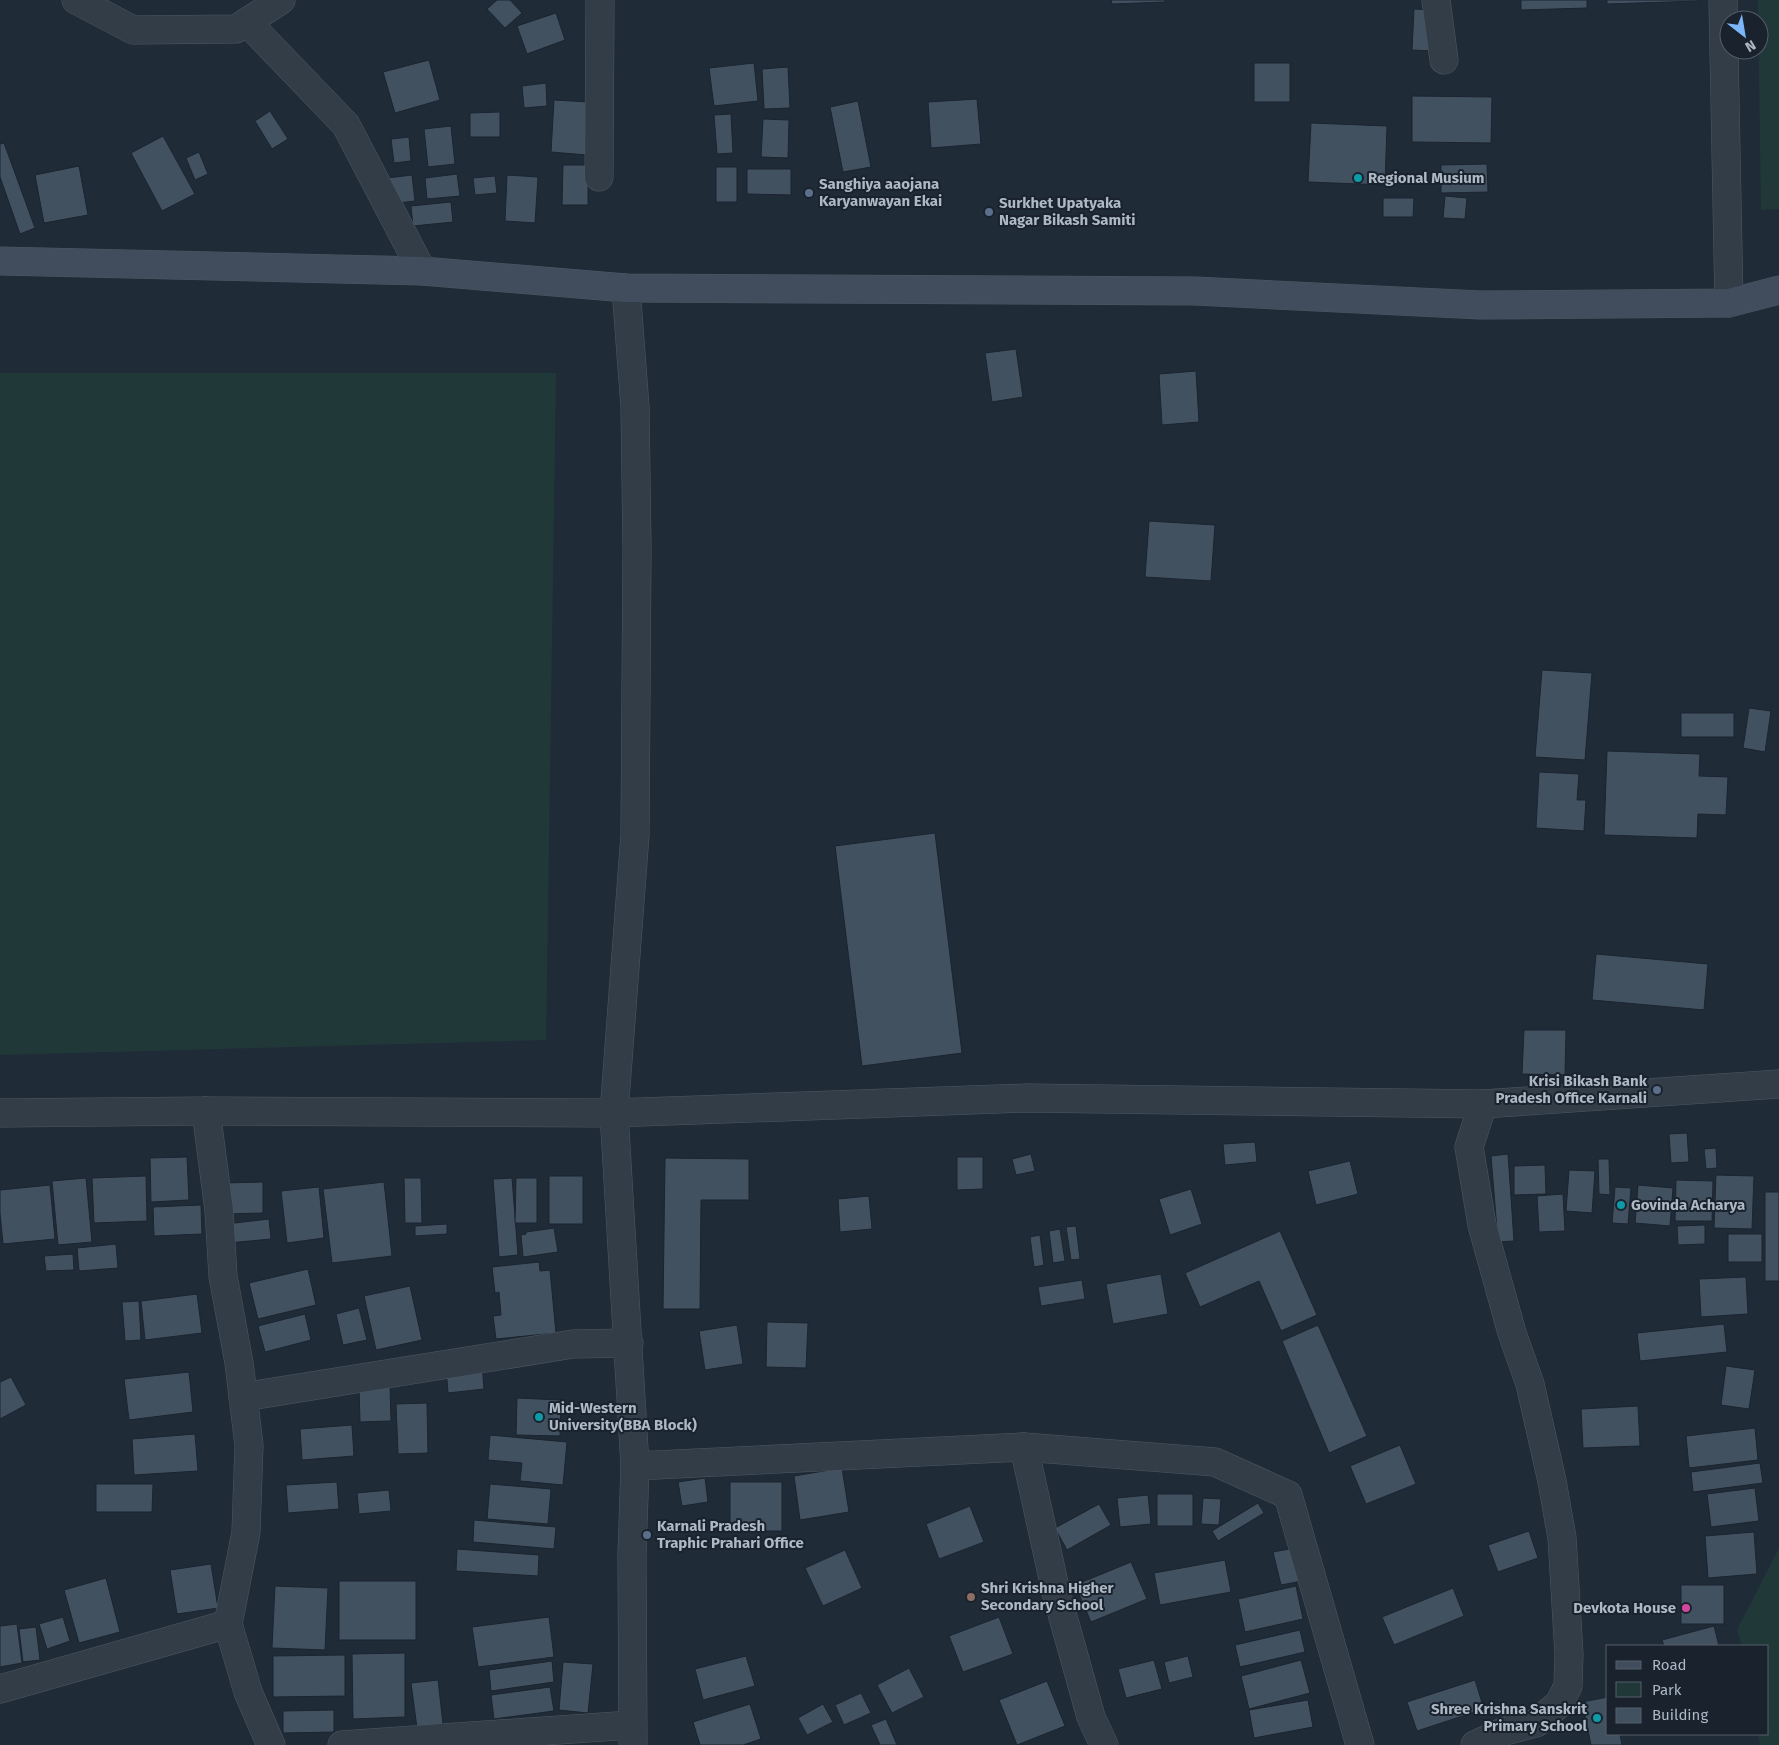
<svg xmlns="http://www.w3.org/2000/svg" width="1779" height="1745" font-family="'Fira Sans',sans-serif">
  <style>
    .green { fill: #213839 }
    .building { fill: #425160; stroke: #1b242f }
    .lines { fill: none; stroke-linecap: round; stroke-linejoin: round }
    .street-casing { stroke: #4e5863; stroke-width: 29 }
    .secondary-casing { stroke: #4e5863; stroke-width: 29 }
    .street { stroke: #333d48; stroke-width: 28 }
    .secondary { stroke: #414d5c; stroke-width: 28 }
    .culture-dot { fill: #0f9aa8; stroke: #19222d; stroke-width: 2 }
    .service-dot { fill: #5c6f8a; stroke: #19222d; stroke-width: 2 }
    .education-dot { fill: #8d6e63; stroke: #19222d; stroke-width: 2 }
    .hotel-dot { fill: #d1479c; stroke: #19222d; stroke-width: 2 }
    .labels { text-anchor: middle; stroke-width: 4; stroke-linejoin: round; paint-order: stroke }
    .poi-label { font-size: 15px; font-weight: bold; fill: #adb8c5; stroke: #19222d; text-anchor: start }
  </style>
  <rect width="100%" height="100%" fill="#202b38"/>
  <g class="green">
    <path d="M1758,0H1779V209L1761,210Z"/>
    <path d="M0,373H556L546,1040L0,1055Z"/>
    <path d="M1779,1548V1745H1760L1758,1734H1768V1646H1742L1737,1630Z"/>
  </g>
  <g class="building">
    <path d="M497,0H510L522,13L505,28L487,9Z"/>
    <path d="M1111,0H1165V2L1112,4Z"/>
    <path d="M1521,0H1587V8L1521,10Z"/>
    <path d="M1607,0H1700V1L1607,4Z"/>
    <path d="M1414,9L1436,10L1433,51L1412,50Z"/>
    <path d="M556,13L565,40L527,54L517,26Z"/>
    <path d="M429,60L440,100L395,113L383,72Z"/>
    <path d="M754,63L758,101L714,106L709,68Z"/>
    <rect x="1254" y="63" width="36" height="39"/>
    <path d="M788,67L790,108L764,109L762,69Z"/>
    <path d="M546,83L547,106L524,108L522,86Z"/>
    <path d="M1412,96L1492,97L1491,143L1412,142Z"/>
    <path d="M977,99L981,144L931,148L928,102Z"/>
    <path d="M554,100L590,102L587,155L551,152Z"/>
    <path d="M858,101L871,167L843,172L830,107Z"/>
    <path d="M270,111L288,139L272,149L255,121Z"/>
    <path d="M500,112V137H470V113Z"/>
    <path d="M731,114L733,153L717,154L714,115Z"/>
    <path d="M763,119L789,120L788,158L761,157Z"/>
    <path d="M1311,123L1387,126L1385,185L1308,182Z"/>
    <path d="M451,126L455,164L428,167L424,129Z"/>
    <path d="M163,136L195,194L162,211L131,153Z"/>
    <path d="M409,137L411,161L394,163L391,139Z"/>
    <path d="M4,143L35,228L20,234L0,177V144Z"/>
    <path d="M199,152L208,174L195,180L186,158Z"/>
    <path d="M1487,164L1488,192L1441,193V165Z"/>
    <path d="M563,165H588V205H562Z"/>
    <path d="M79,166L88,215L44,223L35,175Z"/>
    <rect x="716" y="167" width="21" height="35"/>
    <path d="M747,169H791V195L747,194Z"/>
    <path d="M457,174L460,196L427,199L425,178Z"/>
    <path d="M412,175L415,201L390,204L387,178Z"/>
    <path d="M507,175L538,177L535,223L505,221Z"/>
    <path d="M495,176L497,193L475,195L473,178Z"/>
    <path d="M1445,196L1467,198L1465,219L1443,218Z"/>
    <path d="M1383,198H1414L1413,217H1383Z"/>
    <path d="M451,202L453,222L413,226L411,206Z"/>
    <path d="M1016,349L1023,397L992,402L985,353Z"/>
    <path d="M1196,371L1199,422L1162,425L1159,374Z"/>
    <path d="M1149,521L1215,525L1211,581L1145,577Z"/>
    <path d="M1542,670L1592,673L1585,760L1535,757Z"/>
    <path d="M1749,708L1771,711L1765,752L1743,748Z"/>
    <rect x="1681" y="713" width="53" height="24"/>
    <path d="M1607,751L1700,754L1699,776L1728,777L1726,815L1698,814L1697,838L1604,835Z"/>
    <path d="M1539,772L1579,774L1577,800H1586L1584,831L1536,828Z"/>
    <path d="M935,833L962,1053L862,1066L835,846Z"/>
    <path d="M1596,954L1708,964L1704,1010L1592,1000Z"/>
    <path d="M1524,1030H1566L1565,1075L1522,1074Z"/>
    <path d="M1687,1133L1689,1162L1671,1163L1669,1134Z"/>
    <path d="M1255,1142L1257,1162L1225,1165L1223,1144Z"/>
    <path d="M1716,1148L1717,1168L1706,1169L1704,1149Z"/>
    <path d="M1031,1154L1035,1171L1016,1175L1012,1159Z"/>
    <path d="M1508,1154L1514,1241L1498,1242L1491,1156Z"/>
    <path d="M187,1157L189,1200L151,1202L150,1158Z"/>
    <path d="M957,1157H983V1189L957,1190Z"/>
    <path d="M665,1158L749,1159V1200H701L700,1309H663Z"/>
    <path d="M1598,1159H1609L1610,1195L1599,1194Z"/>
    <path d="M1350,1161L1358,1194L1316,1205L1308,1171Z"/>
    <path d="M1545,1165L1546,1194L1514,1195V1166Z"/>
    <path d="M1569,1170L1595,1171L1592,1213L1566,1211Z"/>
    <path d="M1716,1175L1754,1176L1752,1229L1714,1228Z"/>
    <path d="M146,1176L147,1221L94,1223L92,1178Z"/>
    <rect x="549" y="1176" width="34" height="48"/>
    <path d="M86,1178L92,1242L58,1245L52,1181Z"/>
    <path d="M404,1178H421L422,1223H405Z"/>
    <path d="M512,1178L518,1255L499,1257L493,1179Z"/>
    <path d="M516,1178H537V1223H515Z"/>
    <path d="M1676,1180L1713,1181L1712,1221H1675Z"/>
    <path d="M263,1182V1213L224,1214L223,1183Z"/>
    <path d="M384,1182L392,1256L332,1263L323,1189Z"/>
    <path d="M50,1185L55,1239L3,1244L0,1213V1190Z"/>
    <path d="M1638,1185L1673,1188L1670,1226L1635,1223Z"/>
    <path d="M319,1187L324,1238L287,1243L281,1191Z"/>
    <path d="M1615,1187L1631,1188L1628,1224L1612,1223Z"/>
    <path d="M1191,1189L1202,1224L1170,1235L1159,1199Z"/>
    <rect x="1765" y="1192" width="14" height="89"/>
    <path d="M1563,1194L1565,1231L1539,1232L1537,1196Z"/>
    <path d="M869,1196L872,1229L840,1232L838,1199Z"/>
    <path d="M201,1205L202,1234L154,1236L153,1207Z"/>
    <path d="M269,1219L271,1239L228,1243L226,1224Z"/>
    <path d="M447,1224V1234L415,1236V1226Z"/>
    <path d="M1705,1225V1244L1678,1245L1677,1226Z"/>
    <path d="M1076,1226L1080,1259L1071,1260L1066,1227Z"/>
    <path d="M554,1228L558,1252L523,1257L521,1235L526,1234V1232Z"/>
    <path d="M1060,1229L1065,1261L1053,1263L1049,1231Z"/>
    <path d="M1280,1231L1317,1315L1281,1331L1259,1281L1200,1307L1185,1273Z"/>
    <rect x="1728" y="1234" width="34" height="28"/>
    <path d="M1040,1235L1044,1265L1034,1267L1030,1237Z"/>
    <path d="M116,1244L118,1268L79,1271L77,1248Z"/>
    <path d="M73,1254L74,1270L46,1271L44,1256Z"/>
    <path d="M539,1262L540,1271L550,1270L556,1333L496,1339L493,1316L501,1315L499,1292L495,1293L492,1267Z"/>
    <path d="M308,1269L316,1305L258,1319L249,1283Z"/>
    <path d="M1161,1274L1168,1314L1113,1324L1106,1284Z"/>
    <path d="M1746,1277L1748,1314L1701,1317L1699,1279Z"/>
    <path d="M1082,1280L1085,1299L1041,1306L1038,1287Z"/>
    <path d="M410,1286L422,1340L376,1350L364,1296Z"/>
    <path d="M197,1294L202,1333L145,1340L141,1301Z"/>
    <path d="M139,1301L141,1340L125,1341L122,1302Z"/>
    <path d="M359,1308L367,1340L343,1345L336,1314Z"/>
    <path d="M305,1314L311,1340L265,1352L258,1326Z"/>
    <path d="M767,1322L808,1323L806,1368L766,1367Z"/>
    <path d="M1724,1324L1727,1352L1640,1361L1637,1333Z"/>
    <path d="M737,1325L743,1364L705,1370L699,1331Z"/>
    <path d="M1318,1325L1367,1436L1329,1453L1282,1341Z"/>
    <path d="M482,1364L484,1389L448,1393L446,1367Z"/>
    <path d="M1726,1366L1755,1370L1749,1409L1721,1405Z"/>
    <path d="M189,1372L193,1412L129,1420L124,1379Z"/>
    <path d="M11,1377L26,1405L0,1419V1382Z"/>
    <path d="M390,1385L391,1421L360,1422L359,1386Z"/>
    <path d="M517,1398L561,1400L560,1436L516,1435Z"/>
    <path d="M427,1403L428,1453L398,1454L396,1404Z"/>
    <path d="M1638,1406L1640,1446L1583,1448L1581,1409Z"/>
    <path d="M352,1425L354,1456L302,1460L300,1429Z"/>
    <path d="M1755,1428L1758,1460L1689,1468L1686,1436Z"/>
    <path d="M195,1434L198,1471L134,1475L132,1439Z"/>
    <path d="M490,1435L567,1442L563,1485L520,1481L522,1463L488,1460Z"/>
    <path d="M1400,1445L1416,1484L1366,1504L1350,1466Z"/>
    <path d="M1760,1463L1763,1483L1693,1492L1691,1472Z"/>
    <path d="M842,1468L849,1512L800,1520L794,1476Z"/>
    <path d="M705,1478L708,1502L682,1506L678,1482Z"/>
    <path d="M337,1482L339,1509L288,1513L286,1485Z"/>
    <rect x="730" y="1482" width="52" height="49"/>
    <path d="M96,1484H153L152,1512H96Z"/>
    <path d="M490,1484L551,1489L548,1524L487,1519Z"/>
    <path d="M1755,1488L1759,1521L1711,1527L1707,1494Z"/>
    <path d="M389,1490L391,1511L359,1514L357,1493Z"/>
    <rect x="1157" y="1494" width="36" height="32"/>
    <path d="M1148,1495L1151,1524L1120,1527L1117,1498Z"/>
    <path d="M1203,1498L1221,1499L1219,1525L1201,1524Z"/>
    <path d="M1258,1503L1264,1513L1218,1541L1212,1531Z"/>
    <path d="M1099,1504L1111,1525L1067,1550L1055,1528Z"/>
    <path d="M970,1506L984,1542L939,1559L926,1524Z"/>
    <path d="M474,1520L556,1527L554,1549L473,1542Z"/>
    <path d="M1529,1531L1538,1558L1498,1572L1488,1545Z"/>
    <path d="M1754,1532L1757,1574L1708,1578L1705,1536Z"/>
    <path d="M1300,1547L1307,1580L1281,1585L1273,1552Z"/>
    <path d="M457,1549L539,1555L538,1576L456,1571Z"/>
    <path d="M845,1550L862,1588L823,1606L805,1568Z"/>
    <path d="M1225,1560L1231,1592L1160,1605L1154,1573Z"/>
    <path d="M1131,1562L1147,1599L1091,1622L1075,1585Z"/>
    <path d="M211,1564L218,1608L177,1614L170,1570Z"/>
    <path d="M106,1578L120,1632L79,1643L64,1590Z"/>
    <rect x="339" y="1581" width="77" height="59"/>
    <rect x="1681" y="1585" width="43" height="39"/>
    <path d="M275,1586L328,1588L325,1650L272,1648Z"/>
    <path d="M1296,1586L1303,1619L1245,1632L1238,1599Z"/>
    <path d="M1453,1588L1464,1616L1394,1645L1382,1617Z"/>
    <path d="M63,1617L70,1641L47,1649L39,1624Z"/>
    <path d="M549,1617L554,1657L478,1667L472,1627Z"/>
    <path d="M999,1617L1013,1654L963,1672L949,1636Z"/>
    <path d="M17,1624L22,1663L0,1667V1626Z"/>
    <path d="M1714,1626L1719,1646H1664L1662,1640Z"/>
    <path d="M36,1627L40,1660L23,1662L19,1629Z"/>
    <path d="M1300,1630L1305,1652L1240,1667L1235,1645Z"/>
    <path d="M405,1653V1717L353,1719L352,1654Z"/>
    <path d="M345,1655V1696L273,1697V1656Z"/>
    <path d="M746,1656L755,1686L703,1700L695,1669Z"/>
    <path d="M1188,1656L1193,1677L1169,1683L1164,1662Z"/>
    <path d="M1154,1660L1162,1689L1126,1698L1118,1669Z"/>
    <path d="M1301,1660L1310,1693L1249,1709L1241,1676Z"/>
    <path d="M552,1661L554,1682L491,1691L489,1670Z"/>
    <path d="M563,1662L593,1664L588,1713L559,1710Z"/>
    <path d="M909,1668L924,1697L892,1713L877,1685Z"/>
    <path d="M438,1680L443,1724L417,1728L411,1683Z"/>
    <path d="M1475,1680L1484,1709L1417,1731L1407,1702Z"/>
    <path d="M1047,1681L1065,1726L1017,1745L999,1700Z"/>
    <path d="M550,1687L554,1711L494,1719L491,1695Z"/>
    <path d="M861,1693L871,1713L844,1725L835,1705Z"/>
    <path d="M1608,1697V1734H1620L1622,1745H1591L1582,1702Z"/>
    <path d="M1308,1700L1313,1727L1254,1738L1249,1710Z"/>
    <path d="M750,1704L761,1739L743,1745H700L693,1722Z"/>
    <path d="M823,1704L833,1722L807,1735L798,1718Z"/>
    <path d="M334,1710V1732L283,1733V1711Z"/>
    <path d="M886,1719L897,1745H880L871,1725Z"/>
  </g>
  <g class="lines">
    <defs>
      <g id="street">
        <path d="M76,0L133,30L236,29L247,22"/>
        <path d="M281,0L247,22L346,125L422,271"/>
        <path d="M1436,0L1444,60"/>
        <path d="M1723,0L1729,303"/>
        <path d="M599,177L600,0"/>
        <path d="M626,288L635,407L637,548L635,835L614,1113L635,1466L632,1554L633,1745"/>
        <path d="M206,1111L219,1210L223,1276L239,1363L249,1445L246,1532L228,1624L248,1692L271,1745"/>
        <path d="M0,1113L206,1111L614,1113L1027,1098L1483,1104L1779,1084"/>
        <path d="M243,1397L573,1344L629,1343"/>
        <path d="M1024,1447L1056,1592L1091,1717L1104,1745"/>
        <path d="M635,1466L1024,1447L1215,1462L1288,1495L1360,1745"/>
        <path d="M0,1689L228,1624"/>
        <path d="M342,1745L631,1725"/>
        <path d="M1475,1745L1505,1731L1536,1723L1559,1704L1568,1686L1569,1654L1562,1538L1552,1481L1530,1384L1512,1333L1482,1225L1469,1147L1483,1104"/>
      </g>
      <path id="secondary" d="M0,261L422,271L626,288L1195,291L1480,305L1729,303L1779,290"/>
    </defs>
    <use href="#street" class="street-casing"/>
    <use href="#secondary" class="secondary-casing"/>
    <use href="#street" class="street"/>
    <use href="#secondary" class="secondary"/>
  </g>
  <g class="culture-dot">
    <circle cx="1358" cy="178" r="5"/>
    <circle cx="1621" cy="1205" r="5"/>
    <circle cx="539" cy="1417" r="5"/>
    <circle cx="1597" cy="1718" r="5"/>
  </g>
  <g class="service-dot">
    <circle cx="809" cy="193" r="5"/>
    <circle cx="989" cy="212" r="5"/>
    <circle cx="1657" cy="1090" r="5"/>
    <circle cx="647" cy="1535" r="5"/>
  </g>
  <circle class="education-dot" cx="971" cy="1597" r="5"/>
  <circle class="hotel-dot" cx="1686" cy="1608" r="5"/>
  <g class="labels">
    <g class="poi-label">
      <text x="1368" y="183">Regional Musium</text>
      <text x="819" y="189">Sanghiya aaojana<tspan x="819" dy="17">Karyanwayan Ekai</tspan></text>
      <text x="999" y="208">Surkhet Upatyaka<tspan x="999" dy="17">Nagar Bikash Samiti</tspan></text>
      <text x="1647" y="1086" text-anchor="end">Krisi Bikash Bank<tspan x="1647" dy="17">Pradesh Office Karnali</tspan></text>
      <text x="1631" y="1210">Govinda Acharya</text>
      <text x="549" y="1413">Mid-Western<tspan x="549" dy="17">University(BBA Block)</tspan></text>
      <text x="657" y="1531">Karnali Pradesh<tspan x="657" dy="17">Traphic Prahari Office</tspan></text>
      <text x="981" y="1593">Shri Krishna Higher<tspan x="981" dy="17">Secondary School</tspan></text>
      <text x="1676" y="1613" text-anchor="end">Devkota House</text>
      <text x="1587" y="1714" text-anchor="end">Shree Krishna Sanskrit<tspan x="1587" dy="17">Primary School</tspan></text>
    </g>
  </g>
  <rect x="1606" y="1645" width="162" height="90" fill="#19222d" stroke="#545e6a"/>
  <rect x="1616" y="1661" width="25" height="8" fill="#414d5c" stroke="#545e6a"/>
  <text x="1652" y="1670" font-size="15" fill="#adb8c5">Road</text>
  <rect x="1616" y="1682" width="25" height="15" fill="#213839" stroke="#545e6a"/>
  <text x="1652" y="1695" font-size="15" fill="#adb8c5">Park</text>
  <rect x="1616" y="1708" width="25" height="15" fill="#425160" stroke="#545e6a"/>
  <text x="1652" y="1720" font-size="15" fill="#adb8c5">Building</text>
  <g transform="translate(1744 35) rotate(149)"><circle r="24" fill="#19222d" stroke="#545e6a"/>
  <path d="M0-4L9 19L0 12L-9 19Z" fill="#7db5fa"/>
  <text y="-8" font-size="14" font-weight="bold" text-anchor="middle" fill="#adb8c5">N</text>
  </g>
</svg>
